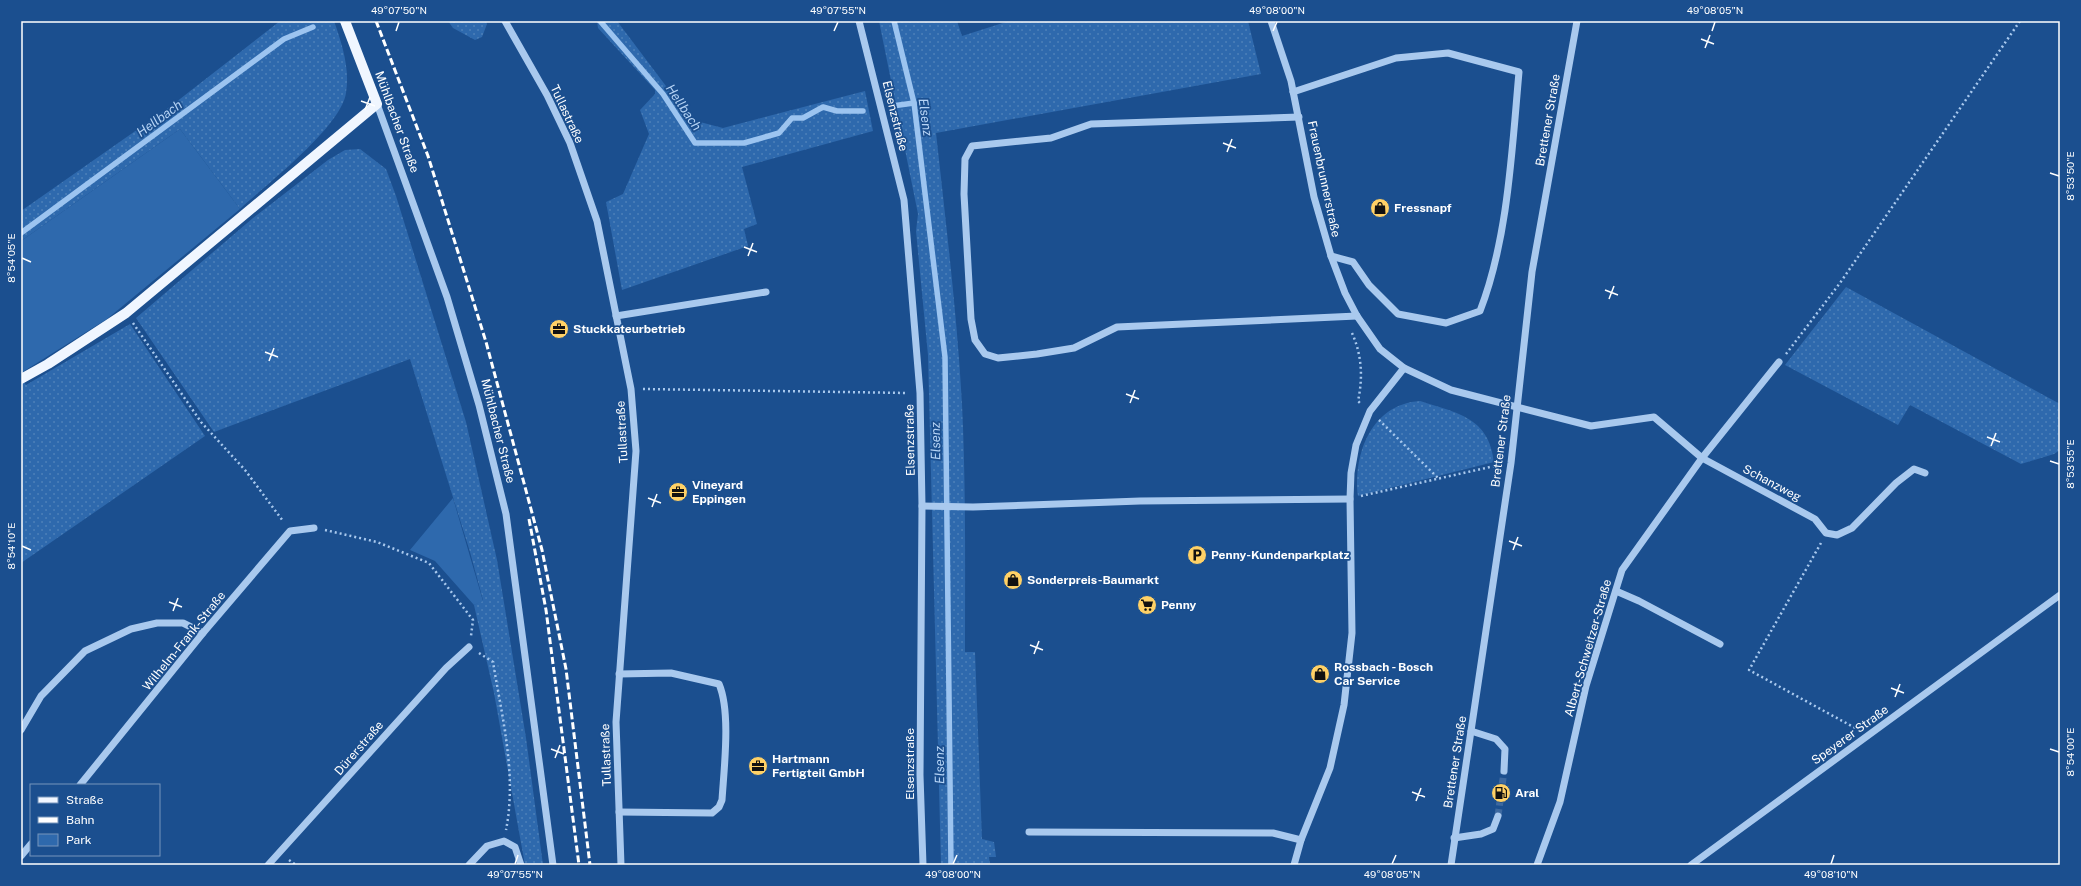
<svg xmlns="http://www.w3.org/2000/svg" width="2081" height="886" font-family="'Public Sans',sans-serif">
  <style>
    .grass { fill: url(#grass-dots) }
    .green { fill: #2e69ad }
    .lines { fill: none; stroke-linecap: round; stroke-linejoin: round }
    .stream { stroke: #9cc4f0; stroke-width: 5.5 }
    .minor-tunnel { stroke: #3d69a0; stroke-width: 7; stroke-dasharray: 7 3.5; stroke-linecap: butt }
    .path { stroke: #a9c9ee; stroke-width: 2.5; stroke-dasharray: 2 3; stroke-linecap: butt }
    .minor { stroke: #a9c9ee; stroke-width: 7 }
    .major { stroke: #f0f6ff; stroke-width: 10 }
    .rail { stroke: #fff; stroke-width: 3; stroke-dasharray: 7 3; stroke-linecap: butt }
    .ticks { fill: none; stroke: #fff; stroke-width: 1.5 }
    .labels { text-anchor: middle; stroke-width: 3.5; stroke-linejoin: round; paint-order: stroke }
    .street-label { font-size: 12px; fill: #fff; stroke: #1b4f8f }
    .poi-label { font-size: 12px; font-weight: bold; fill: #fff; stroke: #1b4f8f; text-anchor: start }
    .water-label { font-size: 13px; font-style: italic; fill: #b5d3f5; stroke: #1b4f8f }
    .neatline { fill: none; stroke: #fff; stroke-width: 1.5 }
    .ticks-label { font-size: 10px; text-anchor: middle; fill: #fff }
  </style>
  <defs>
    <pattern id="grass-dots" width="8" height="8" patternUnits="userSpaceOnUse"><rect width="8" height="8" fill="#2e69ad"/><path d="M2 2h.1M6 6h.1" fill="none" stroke="#4d80b9" stroke-width="1.8" stroke-linecap="round"/></pattern>
  </defs>
  <rect width="100%" height="100%" fill="#1b4f8f"/>
  <g class="grass">
    <path d="M280,21H334C342,44 350,68 346,93C341,127 267,184 240,209L180,129L21,241V211L171,106Z"/>
    <path d="M448,21H486L487,24L482,37L475,40L453,28Z"/>
    <path d="M597,21H617L678,102L696,121L723,128L865,91L873,131L742,167L757,224L744,229L748,246L622,290L606,202L623,194L649,134L640,110L655,94V90L598,28Z"/>
    <path d="M879,21H957L962,36L1009,21H1248L1261,74L936,133C946,224 957,314 962,404C966,487 965,570 965,652H975L982,839L994,842L996,857H989L990,865H941L928,355L916,231L918,214Z"/>
    <path d="M360,149L386,169L396,196L466,422L497,560L526,738L543,865H525L494,693L474,605L483,600L470,552L410,359L214,432L136,318L253,218L328,160L345,150Z"/>
    <path d="M1846,287L2060,404V450L2054,454L2021,464L1910,405L1898,425L1785,365Z"/>
    <path d="M130,324L205,436L21,563V378L26,385Z"/>
    <path d="M1420,401C1457,413 1489,417 1494,462L1358,496C1353,453 1372,404 1420,401Z"/>
  </g>
  <g class="green">
    <path d="M180,129L240,209L107,319L21,373V241Z"/>
    <path d="M453,498L483,601L474,605L435,561L410,550Z"/>
  </g>
  <g class="lines">
    <g class="stream">
      <path d="M600,21L663,94L695,143H744L779,133L792,118H803L823,107L837,111H863"/>
      <path d="M894,21L914,103L945,357L951,865"/>
      <path d="M892,106L914,103"/>
      <path d="M21,233L284,39L313,27"/>
    </g>
    <path class="minor-tunnel" d="M1498,816L1504,771"/>
    <g class="path">
      <path d="M133,323L201,422L245,470L283,521"/>
      <path d="M1352,333C1362,355 1363,378 1358,401L1360,403"/>
      <path d="M1786,354L1840,283L2020,21"/>
      <path d="M643,389L908,393"/>
      <path d="M1379,420L1438,478"/>
      <path d="M1361,496L1499,465"/>
      <path d="M325,530L377,542L429,563L473,620L471,636"/>
      <path d="M1821,543L1749,670L1857,729"/>
      <path d="M479,653L493,662C502,717 517,775 506,830"/>
      <path d="M289,860L296,865"/>
    </g>
    <g class="minor">
      <path d="M505,21L547,95L570,143L597,221L631,389L636,451L616,722L621,865"/>
      <path d="M859,21L904,200L920,393L922,506L920,775L923,865"/>
      <path d="M1271,21L1291,81L1314,197L1331,256L1345,293L1357,316L1380,349L1404,368L1451,390L1591,426L1654,417L1702,458L1815,519L1826,533L1837,535L1852,528L1896,483L1914,469L1925,473"/>
      <path d="M1293,92L1396,58L1448,53L1519,72C1512,149 1508,239 1480,311L1446,323L1398,314L1369,285L1353,262L1331,256"/>
      <path d="M377,104L447,297L479,405L506,514L553,865"/>
      <path d="M1299,117L1091,124L1051,138L972,146L965,159L964,194L971,319L975,340L985,354L998,358L1037,354L1074,348L1117,327L1357,316"/>
      <path d="M616,316L766,292"/>
      <path d="M922,506L973,507L1140,501L1350,499"/>
      <path d="M1616,591L1639,601L1720,644"/>
      <path d="M619,674L671,673L719,684C731,712 724,768 722,800L719,807L712,813L619,812"/>
      <path d="M21,730L41,696L85,651L131,629L157,623H183L203,633"/>
      <path d="M1471,731L1496,739L1505,749L1504,771"/>
      <path d="M80,785L203,633L290,531L314,528"/>
      <path d="M1029,832L1273,833L1301,840"/>
      <path d="M1454,838L1481,834L1493,829L1498,816"/>
      <path d="M21,856L31,844"/>
      <path d="M268,865L446,668L469,647"/>
      <path d="M469,865L487,846L504,841L515,847L521,865"/>
      <path d="M1294,865L1301,840L1330,768L1344,705L1352,633L1350,499L1351,473L1356,445L1370,411L1404,368"/>
      <path d="M1451,865L1511,463L1532,272L1577,21"/>
      <path d="M1537,865L1560,802L1586,686L1622,570L1702,458L1779,362"/>
      <path d="M1691,865L2060,595"/>
    </g>
    <path class="major" d="M21,379L48,364L126,313L377,104L345,21"/>
    <g class="rail">
      <path d="M376,21L428,156L486,342L542,550L566,669L590,865"/>
      <path d="M529,519L546,610L579,865"/>
    </g>
  </g>
  <path class="ticks" d="M396,31L399,22M834,31L838,22M1273,31L1277,22M1712,31L1715,22M1701,39L1714,44M1705,48L1710,35M361,101L375,106M365,110L370,97M1223,143L1236,148M1227,152L1232,139M2050,173L2059,176M744,247L757,252M748,256L753,243M22,258L31,262M1605,290L1618,295M1609,299L1614,286M265,352L278,357M269,361L274,348M1126,394L1139,399M1130,403L1135,390M1987,437L2000,442M1991,446L1996,433M2050,461L2059,464M648,498L661,503M652,507L657,494M1509,541L1522,546M22,546L31,550M1513,550L1518,537M169,602L182,607M173,611L178,598M1030,645L1043,650M1034,654L1039,641M1891,688L1904,693M1895,697L1900,684M551,749L564,754M2050,749L2059,752M555,758L560,745M1412,792L1425,797M1416,801L1421,788M515,864L518,855M953,864L957,855M1392,864L1396,855M1831,864L1834,855"/>
  <defs>
    <symbol id="shop-disc" viewBox="-11 -11 22 22"><circle r="9.5" fill="#ffd166" stroke="#1b4f8f"/><path d="M-5-2.5h2.3a2.7 3.5 0 0 1 5.4 0H5L5.5 6h-11ZM-1.5-2.5h3a1.5 2.3 0 0 0-3 0Z" fill="#111"/></symbol>
    <symbol id="office-disc" viewBox="-11 -11 22 22"><circle r="9.5" fill="#ffd166" stroke="#1b4f8f"/><path d="M-6-3h4V-5.5h4V-3h4V5H-6ZM-1-4.5V-3h2v-1.5ZM-6 0V1H6V0Z" fill="#111"/></symbol>
    <symbol id="parking-disc" viewBox="-11 -11 22 22"><circle r="9.5" fill="#ffd166" stroke="#1b4f8f"/><path d="M-3.5-5.5H1a3.5 3.5 0 0 1 0 7H-1V5.5H-3.5ZM-1-3.4V-.6H.8a1.4 1.4 0 0 0 0-2.8Z" fill="#111"/></symbol>
    <symbol id="supermarket-disc" viewBox="-11 -11 22 22"><circle r="9.5" fill="#ffd166" stroke="#1b4f8f"/><path d="M-6-5.5h2.5l.6 2H6L4.5 2H-2.5L-4.4-4H-6ZM-1.5 3.2a1.3 1.3 0 1 0 .1 0ZM3 3.2a1.3 1.3 0 1 0 .1 0Z" fill="#111"/></symbol>
    <symbol id="fuel-disc" viewBox="-11 -11 22 22"><circle r="9.5" fill="#ffd166" stroke="#1b4f8f"/><path d="M-5.5-6h7V0h2V4h1.3V-2.5L3-4.5l.8-.8L6-3V5H2.5V1h-1V6h-7ZM-4.2-4.7v3.2H.2V-4.7Z" fill="#111"/></symbol>
  </defs>
  <g fill-rule="evenodd">
    <use href="#shop-disc" x="1369" y="197" width="22" height="22"/>
    <use href="#office-disc" x="548" y="318" width="22" height="22"/>
    <use href="#office-disc" x="667" y="481" width="22" height="22"/>
    <use href="#parking-disc" x="1186" y="544" width="22" height="22"/>
    <use href="#shop-disc" x="1002" y="569" width="22" height="22"/>
    <use href="#supermarket-disc" x="1136" y="594" width="22" height="22"/>
    <use href="#shop-disc" x="1309" y="663" width="22" height="22"/>
    <use href="#office-disc" x="747" y="755" width="22" height="22"/>
    <use href="#fuel-disc" x="1490" y="782" width="22" height="22"/>
  </g>
  <g class="labels">
    <g class="street-label">
      <text transform="translate(567 114) rotate(65)" y="4">Tullastraße</text>
      <text transform="translate(895 116) rotate(76)" y="4">Elsenzstraße</text>
      <text transform="translate(1548 120) rotate(-80)" y="4">Brettener Straße</text>
      <text transform="translate(397 122) rotate(70)" y="4">Mühlbacher Straße</text>
      <text transform="translate(1324 179) rotate(78)" y="4">Frauenbrunnerstraße</text>
      <text transform="translate(498 431) rotate(76)" y="4">Mühlbacher Straße</text>
      <text transform="translate(622 432) rotate(-93)" y="4">Tullastraße</text>
      <text transform="translate(910 440) rotate(-91)" y="4">Elsenzstraße</text>
      <text transform="translate(1501 441) rotate(-83)" y="4">Brettener Straße</text>
      <text transform="translate(1772 483) rotate(28)" y="4">Schanzweg</text>
      <text transform="translate(184 641) rotate(-51)" y="4">Wilhelm-Frank-Straße</text>
      <text transform="translate(1588 648) rotate(-74)" y="4">Albert-Schweitzer-Straße</text>
      <text transform="translate(1850 735) rotate(-36)" y="4">Speyerer Straße</text>
      <text transform="translate(359 748) rotate(-49)" y="4">Dürerstraße</text>
      <text transform="translate(606 755) rotate(-92)" y="4">Tullastraße</text>
      <text transform="translate(1455 762) rotate(-81)" y="4">Brettener Straße</text>
      <text transform="translate(910 764) rotate(-90)" y="4">Elsenzstraße</text>
    </g>
    <g class="poi-label">
      <text x="1394" y="212">Fressnapf</text>
      <text x="573" y="333">Stuckkateurbetrieb</text>
      <text x="692" y="489">Vineyard<tspan x="692" dy="14">Eppingen</tspan></text>
      <text x="1211" y="559">Penny-Kundenparkplatz</text>
      <text x="1027" y="584">Sonderpreis-Baumarkt</text>
      <text x="1161" y="609">Penny</text>
      <text x="1334" y="671">Rossbach - Bosch<tspan x="1334" dy="14">Car Service</tspan></text>
      <text x="772" y="763">Hartmann<tspan x="772" dy="14">Fertigteil GmbH</tspan></text>
      <text x="1515" y="797">Aral</text>
    </g>
    <g class="water-label">
      <text transform="translate(684 107) rotate(56)" y="5">Hellbach</text>
      <text transform="translate(926 117) rotate(82)" y="5">Elsenz</text>
      <text transform="translate(159 118) rotate(-36)" y="5">Hellbach</text>
      <text transform="translate(935 441) rotate(-91)" y="5">Elsenz</text>
      <text transform="translate(939 765) rotate(-91)" y="5">Elsenz</text>
    </g>
  </g>
  <rect width="2081" height="886" fill="none" stroke="#1b4f8f" stroke-width="44"/>
  <rect x="30" y="784" width="130" height="72" fill="#1b4f8f" stroke="#7695bc"/>
  <rect x="38" y="797" width="20" height="6" fill="#f0f6ff" stroke="#7695bc"/>
  <text x="66" y="804" font-size="12" fill="#ffffff">Straße</text>
  <rect x="38" y="817" width="20" height="6" fill="#ffffff" stroke="#7695bc"/>
  <text x="66" y="824" font-size="12" fill="#ffffff">Bahn</text>
  <rect x="38" y="834" width="20" height="12" fill="#2e69ad" stroke="#7695bc"/>
  <text x="66" y="844" font-size="12" fill="#ffffff">Park</text>
  <rect x="22" y="22" width="2037" height="842" class="neatline"/>
  <g class="ticks-label">
    <text x="399" y="14">49°07'50"N</text>
    <text x="838" y="14">49°07'55"N</text>
    <text x="1277" y="14">49°08'00"N</text>
    <text x="1715" y="14">49°08'05"N</text>
    <text transform="translate(2070 176) rotate(-90)" y="4">8°53'50"E</text>
    <text transform="translate(11 258) rotate(-90)" y="4">8°54'05"E</text>
    <text transform="translate(2070 464) rotate(-90)" y="4">8°53'55"E</text>
    <text transform="translate(11 546) rotate(-90)" y="4">8°54'10"E</text>
    <text transform="translate(2070 752) rotate(-90)" y="4">8°54'00"E</text>
    <text x="515" y="878">49°07'55"N</text>
    <text x="953" y="878">49°08'00"N</text>
    <text x="1392" y="878">49°08'05"N</text>
    <text x="1831" y="878">49°08'10"N</text>
  </g>
</svg>
